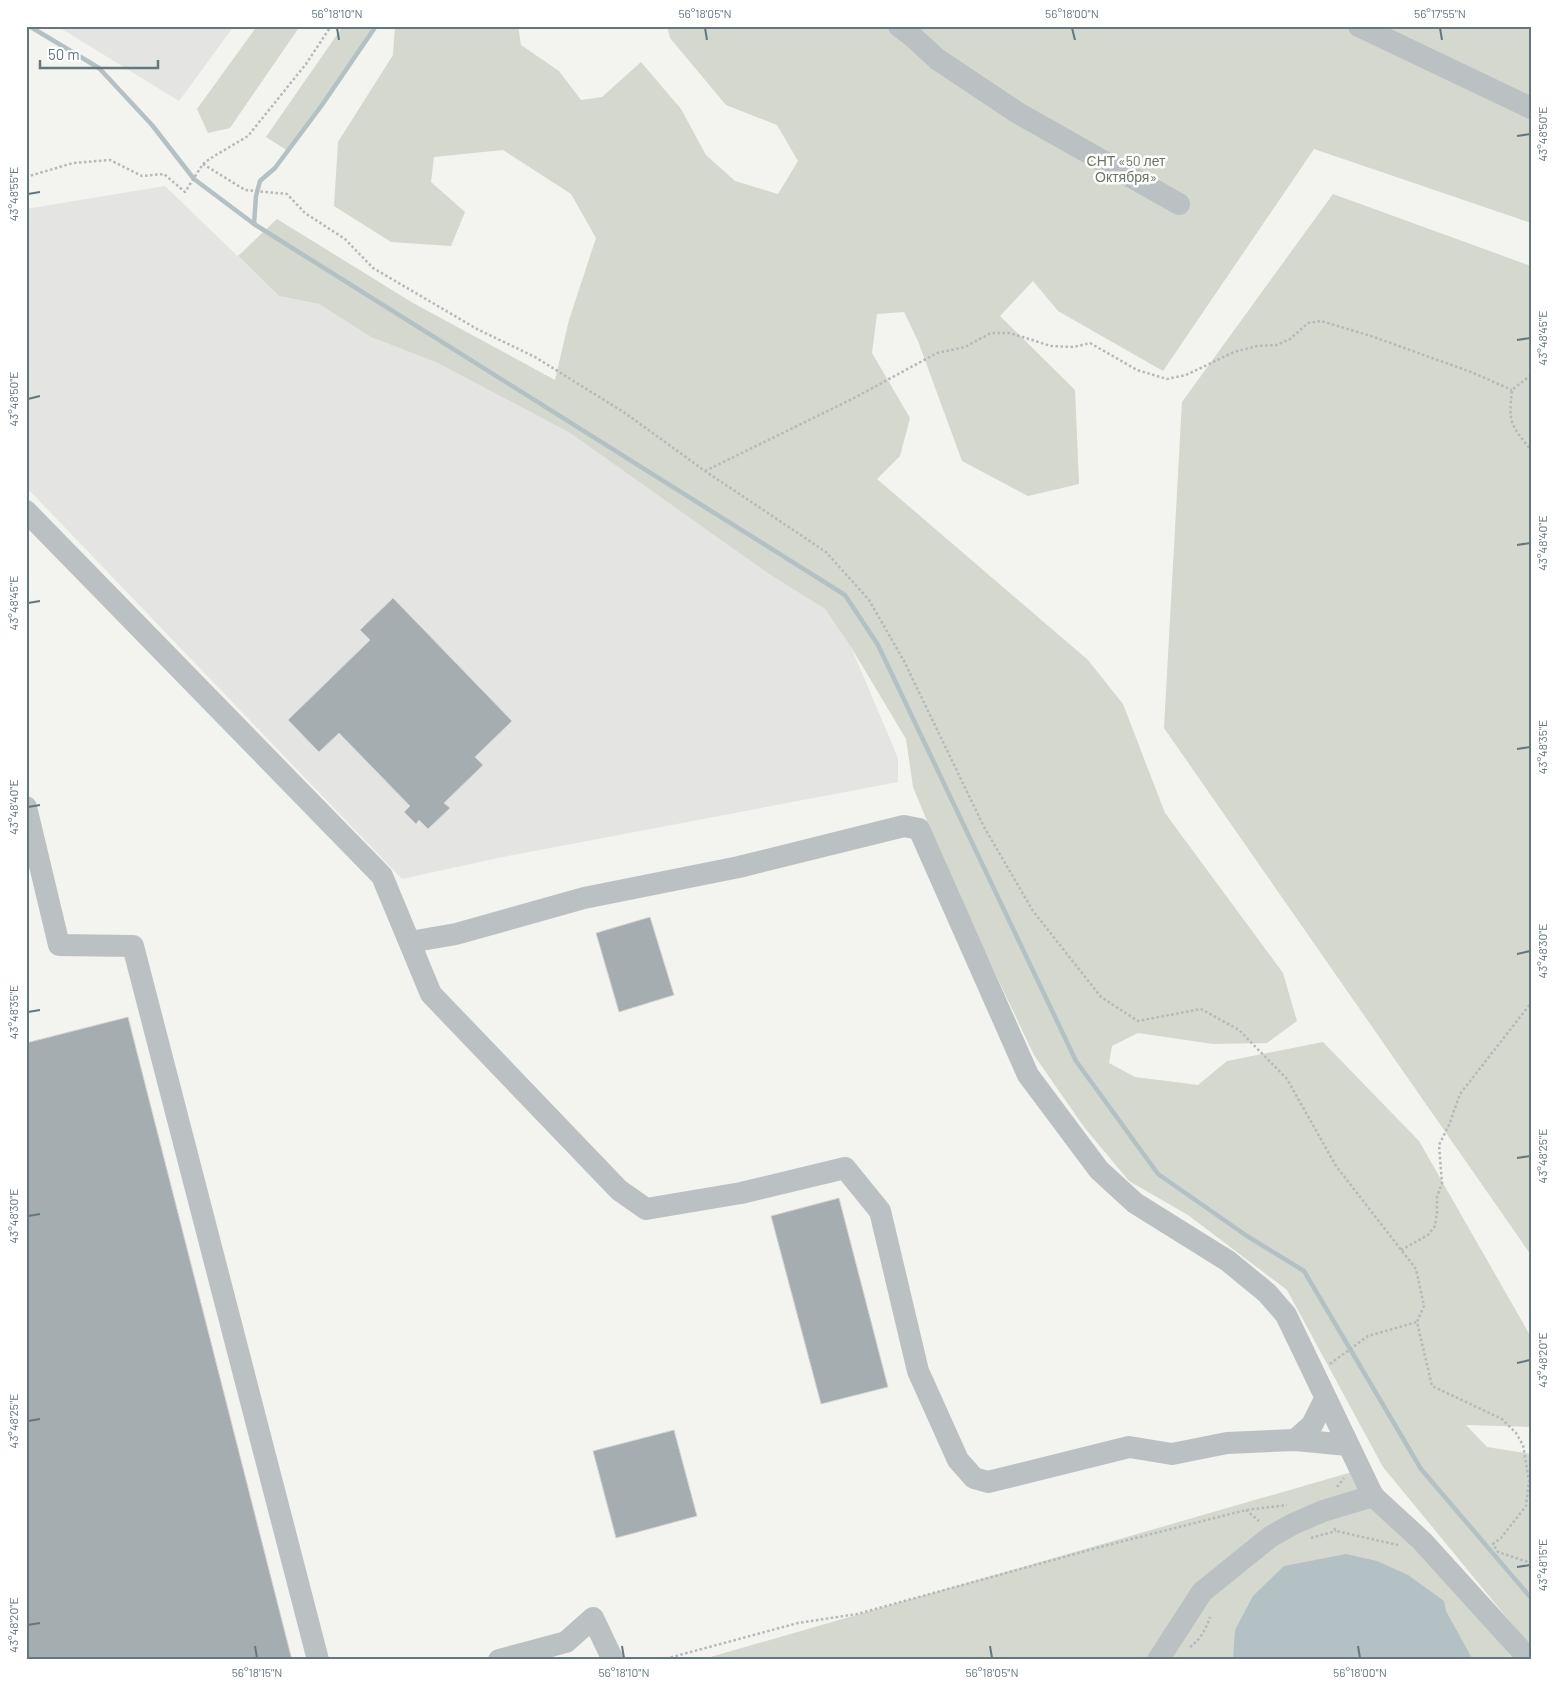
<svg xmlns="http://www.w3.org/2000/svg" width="1557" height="1686" font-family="Barlow,sans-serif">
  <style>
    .built { fill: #e4e4e3 }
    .green { fill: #d4d8cf }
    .water { fill: #b4c1c4 }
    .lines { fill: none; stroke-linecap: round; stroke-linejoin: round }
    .stream { stroke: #b4c1c4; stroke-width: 4.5 }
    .building { fill: #a5adb0; stroke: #d5d4d3 }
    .path { stroke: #b5b9ba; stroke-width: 2.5; stroke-dasharray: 2.5 2.5; stroke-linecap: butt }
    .minor { stroke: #bbc0c2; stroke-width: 22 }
    .ticks { fill: none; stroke: #65777e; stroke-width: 2 }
    .labels { text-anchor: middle; stroke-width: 5; stroke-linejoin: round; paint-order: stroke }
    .park-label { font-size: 14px; fill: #6a7663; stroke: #fff }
    .neatline { fill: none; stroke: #65777e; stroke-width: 2 }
    .ticks-label { font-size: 12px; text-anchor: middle; fill: #65777e }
  </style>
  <rect width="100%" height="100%" fill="#f3f3f0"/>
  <g class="built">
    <path d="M57,26H234L179,101Z"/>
    <path d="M165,186L279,296L319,304L371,337L438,363L570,433L769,574L825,609L851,647L898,758V782L498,858L402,879L26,487V209Z"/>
  </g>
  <g class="green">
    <path d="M257,26H300L230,128L208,133L197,109Z"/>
    <path d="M343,26H386L373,30L288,151L266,137Z"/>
    <path d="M395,26H518L521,45L559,71L581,100L602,97L641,62L681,109L706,155L735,181L778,194L798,161L777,125L726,105L670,38L667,26H1531V223L1314,149L1163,371L1058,311L1033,281L1000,316L1075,390L1079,484L1028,496L962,461L918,341L904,312L877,314L872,353L910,418L900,456L877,479L1088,660L1123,704L1165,813L1283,973L1297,1021L1267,1043L1213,1044L1138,1033L1112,1046L1109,1063L1135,1077L1198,1085L1227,1061L1323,1042L1419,1141L1531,1337V1427L1466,1425L1487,1447L1531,1454V1647L1383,1467L1287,1290L1188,1215L1129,1181L1084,1127L1034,1055L956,891L913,787L906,739L851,647L825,609L769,574L570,433L438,363L371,337L319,304L279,296L238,256L277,219L413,303L555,380L569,320L596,238L571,194L503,150L434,157L431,182L465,212L451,246L391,242L334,206L338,142L393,55Z"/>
    <path d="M1333,194L1531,266V1255L1164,728L1182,402Z"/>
    <path d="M1366,1468L1514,1660H700Z"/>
  </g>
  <path class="water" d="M1346,1554L1377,1561L1408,1575L1444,1601L1446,1611L1473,1660H1233L1235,1630L1253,1596L1284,1566Z"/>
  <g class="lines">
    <g class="stream">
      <path d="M29,26L99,68L152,125L194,179L254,224L845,595L878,645L1076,1061L1158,1174L1247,1236L1304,1271L1421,1469L1531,1598"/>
      <path d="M254,224L256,196L260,181L275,168L322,105L376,26"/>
    </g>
  </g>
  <g class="building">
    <path d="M393,598L512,721L475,757L483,765L444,803L450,808L428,829L419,820L416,824L404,812L410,806L339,733L319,752L288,720L370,640L360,630Z"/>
    <path d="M650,917L674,995L619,1012L596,933Z"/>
    <path d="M128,1017L292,1660H26V1043Z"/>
    <path d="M839,1198L888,1387L821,1404L771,1216Z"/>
    <path d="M674,1430L697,1516L616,1538L593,1451Z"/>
  </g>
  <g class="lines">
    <g class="path">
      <path d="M203,164L245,190L287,194L305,213L345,239L373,268L477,329L535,357L625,413L705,471L826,552L869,600L904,661L984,827L1033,911L1101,997L1138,1021L1201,1009L1239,1030L1287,1079L1336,1166L1416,1269L1424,1306L1417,1322L1432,1386L1502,1419L1516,1433L1523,1445L1529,1481L1526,1506L1501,1538L1493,1544L1498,1552L1531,1563"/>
      <path d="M26,177L73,163L110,160L142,176L164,174L185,192L203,164L211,158L248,136L306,64L331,26"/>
      <path d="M1531,375L1512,390C1508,423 1511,425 1531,450"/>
      <path d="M705,471L854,398L937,353L965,347L991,333H1010L1051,346L1074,347L1090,343L1137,370L1167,379L1186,375L1234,352L1257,346L1277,345L1290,339L1308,323L1321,321L1371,336L1471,372L1512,390"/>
      <path d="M1401,1250L1428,1235L1435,1226L1437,1212V1197L1442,1183L1439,1145L1449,1125L1460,1094L1531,1003"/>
      <path d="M1330,1364L1368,1336L1417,1322"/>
      <path d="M1337,1487L1344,1478"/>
      <path d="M1246,1510L1259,1521"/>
      <path d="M1334,1528L1336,1531L1398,1545"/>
      <path d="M1311,1538L1336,1531"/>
      <path d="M1190,1647C1200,1640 1206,1629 1210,1617"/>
      <path d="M661,1660L798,1623L857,1614L1104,1546L1246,1510L1287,1505"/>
    </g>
    <g class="minor">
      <path d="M899,26L912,36L937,59L1018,113L1179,204"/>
      <path d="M1359,26L1531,108"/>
      <path d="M26,511L382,876L431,994L619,1190L646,1209L741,1193L845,1168L880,1211L918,1371L958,1460L974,1478L988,1482L1129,1447L1172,1454L1227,1443L1295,1440L1348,1445"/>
      <path d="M26,807L59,945L133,946L318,1660"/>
      <path d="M410,942L456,934L584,898L739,867L904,826L919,829L1028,1075L1099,1170L1135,1203L1228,1261L1267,1293L1286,1315L1373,1496L1422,1541L1530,1660"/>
      <path d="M1295,1440L1312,1425L1325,1399"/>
      <path d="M499,1660L566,1642L593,1618L613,1660"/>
      <path d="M1158,1660L1202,1592L1270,1537L1293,1524L1323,1511L1373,1496"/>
    </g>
  </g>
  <path class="ticks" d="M337,28L339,40M705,28L707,40M1072,28L1075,40M1440,28L1442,40M1517,136L1530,134M28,194L40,192M1517,340L1530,338M28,399L40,396M1517,545L1530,543M28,603L40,601M1517,749L1530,747M28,807L40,805M1517,954L1530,951M28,1012L40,1010M1517,1158L1530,1156M28,1216L40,1214M1517,1363L1530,1360M28,1421L40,1419M1517,1567L1530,1565M28,1625L40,1623M255,1646L257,1658M622,1646L624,1658M990,1646L992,1658M1358,1646L1360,1658"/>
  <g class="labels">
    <g class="park-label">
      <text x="1126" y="166">СНТ «50 лет<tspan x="1126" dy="16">Октября»</tspan></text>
    </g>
  </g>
  <rect width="1557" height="1686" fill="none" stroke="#ffffff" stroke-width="55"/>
  <path d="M40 60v8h118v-8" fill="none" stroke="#65777e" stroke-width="2.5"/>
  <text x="48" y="60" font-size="15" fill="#65777e" stroke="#ffffff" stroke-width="4" paint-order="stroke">50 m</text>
  <rect x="28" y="28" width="1502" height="1630" class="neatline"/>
  <g class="ticks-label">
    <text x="337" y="18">56°18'10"N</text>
    <text x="705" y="18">56°18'05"N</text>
    <text x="1072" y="18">56°18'00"N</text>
    <text x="1440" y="18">56°17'55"N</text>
    <text transform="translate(1543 134) rotate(-90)" y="4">43°48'50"E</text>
    <text transform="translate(14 194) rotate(-90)" y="4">43°48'55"E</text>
    <text transform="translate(1543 338) rotate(-90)" y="4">43°48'45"E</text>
    <text transform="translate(14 399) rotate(-90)" y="4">43°48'50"E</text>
    <text transform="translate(1543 543) rotate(-90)" y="4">43°48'40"E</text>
    <text transform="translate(14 603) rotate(-90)" y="4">43°48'45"E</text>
    <text transform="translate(1543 747) rotate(-90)" y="4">43°48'35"E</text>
    <text transform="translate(14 807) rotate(-90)" y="4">43°48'40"E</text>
    <text transform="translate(1543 951) rotate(-90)" y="4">43°48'30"E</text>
    <text transform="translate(14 1012) rotate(-90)" y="4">43°48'35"E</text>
    <text transform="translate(1543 1156) rotate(-90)" y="4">43°48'25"E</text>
    <text transform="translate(14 1216) rotate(-90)" y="4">43°48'30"E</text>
    <text transform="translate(1543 1360) rotate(-90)" y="4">43°48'20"E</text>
    <text transform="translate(14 1421) rotate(-90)" y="4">43°48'25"E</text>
    <text transform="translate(1543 1565) rotate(-90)" y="4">43°48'15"E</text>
    <text transform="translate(14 1625) rotate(-90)" y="4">43°48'20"E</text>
    <text x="257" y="1677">56°18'15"N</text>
    <text x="624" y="1677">56°18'10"N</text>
    <text x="992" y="1677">56°18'05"N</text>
    <text x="1360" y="1677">56°18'00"N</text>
  </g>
</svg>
